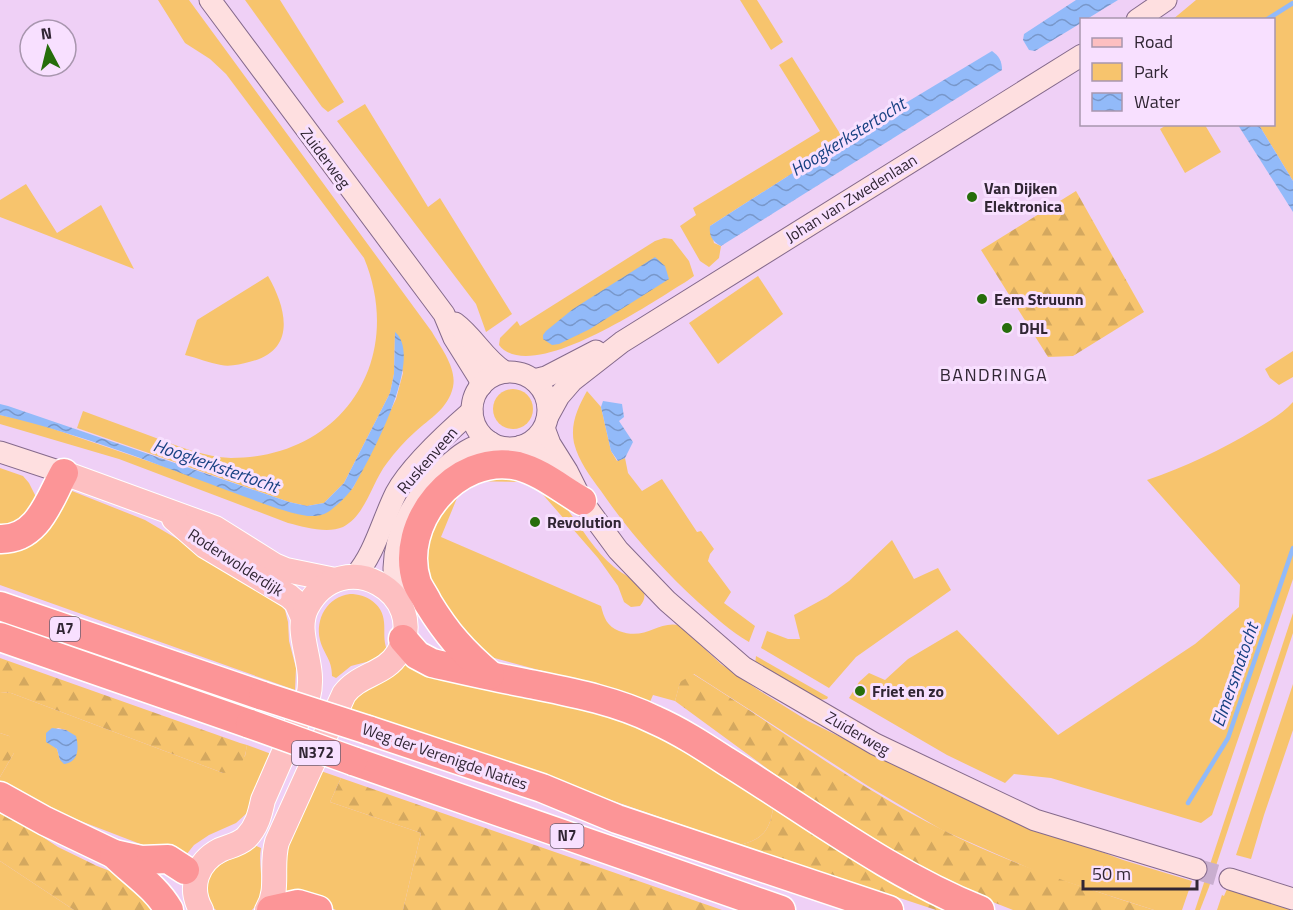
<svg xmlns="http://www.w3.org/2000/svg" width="1293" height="910" font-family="'Titillium Web',sans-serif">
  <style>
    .green { fill: #f7c46d; fill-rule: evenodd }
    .forest { fill: url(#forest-firs) }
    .water { fill: url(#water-waves) }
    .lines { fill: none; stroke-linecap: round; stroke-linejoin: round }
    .stream { stroke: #92baf9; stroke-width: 4.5 }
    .secondary-tunnel { stroke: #c9aecf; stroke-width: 21; stroke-dasharray: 21 10; stroke-linecap: butt }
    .secondary-casing { stroke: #856a8c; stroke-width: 23 }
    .primary-casing { stroke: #fff; stroke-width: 26 }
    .highway-casing { stroke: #fff; stroke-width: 31 }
    .secondary { stroke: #fedfe0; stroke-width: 21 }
    .primary { stroke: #fdbfc1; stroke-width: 24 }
    .highway { stroke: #fc9597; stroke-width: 28 }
    .highway-bridge-casing { stroke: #fff; stroke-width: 31; stroke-linecap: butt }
    .highway-bridge { stroke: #fc9597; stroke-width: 28 }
    .poi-dot { fill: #266d0b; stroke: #f8e0ff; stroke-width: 2 }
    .labels { text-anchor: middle; stroke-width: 6; stroke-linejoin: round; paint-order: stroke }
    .shield { fill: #f8e0ff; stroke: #6d5e71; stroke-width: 1.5 }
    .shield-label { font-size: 15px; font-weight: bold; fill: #312634 }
    .street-label { font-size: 16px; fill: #312634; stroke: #f8e0ff }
    .poi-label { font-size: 16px; font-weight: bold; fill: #312634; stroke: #f8e0ff; text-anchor: start }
    .water-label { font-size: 18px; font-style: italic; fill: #194283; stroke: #f8e0ff }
    .neighbourhood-label { font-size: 18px; letter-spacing: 1.5px; fill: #312634; stroke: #f8e0ff }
  </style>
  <defs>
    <pattern id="forest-firs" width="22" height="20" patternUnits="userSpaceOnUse" patternTransform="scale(1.5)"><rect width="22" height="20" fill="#f7c46d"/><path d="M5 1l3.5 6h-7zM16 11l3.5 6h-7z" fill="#d4a85f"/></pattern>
    <pattern id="water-waves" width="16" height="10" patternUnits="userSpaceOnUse" patternTransform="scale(1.5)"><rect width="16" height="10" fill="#92baf9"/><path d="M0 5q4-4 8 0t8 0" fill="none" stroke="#7897ca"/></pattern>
  </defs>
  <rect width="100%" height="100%" fill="#efd0f6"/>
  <g class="green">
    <path d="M158,0H189L432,332C441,348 457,368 453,387C448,409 430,418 415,432C405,441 395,452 387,463C372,482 366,515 343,527C327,534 304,527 288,523L119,459L0,424V415L33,422L310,516L353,488L396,399L403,373L395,333L394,374L390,393L344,483L324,503L307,506L289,502L77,428L83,411C107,420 132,429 156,438C180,447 205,457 231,458C342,458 406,360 364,258L226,74L210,59L185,43Z"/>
    <path d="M245,0H280L344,102L328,112L322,107Z"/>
    <path d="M740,0H757L783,42L771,50Z"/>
    <path d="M1196,0H1293V181L1259,125L1274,124V20H1172Z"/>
    <path d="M792,57L844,140L710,226L714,243L721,246L719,258L709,267L700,261L680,226L696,215L693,208L820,131L779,65Z"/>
    <path d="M365,104L428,207L440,198L512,314L486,332L476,304L337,121Z"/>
    <path d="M1168,124L1205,125L1221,152L1185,173L1160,129Z"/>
    <path d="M26,184L57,233L101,205L134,269L0,217V200Z"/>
    <path d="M664,238L672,239L689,261L694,276L687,281C654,301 531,386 499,345L500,338L517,321L520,326L655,241Z"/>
    <path d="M268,276C287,309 297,351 249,362C241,364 230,367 221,365C209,363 198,358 185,355L197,320Z"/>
    <path d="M758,276L783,314L718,364L689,323Z"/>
    <path d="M1293,351V377L1279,385L1270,378L1265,369Z"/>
    <circle cx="513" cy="409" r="20"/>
    <path d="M587,391L601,407L611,451L617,461L625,458L628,473L642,491L662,479L697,532L701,531L714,549L710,554L708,561L731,592L724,603L755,626L749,642C730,631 715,617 698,602C662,569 629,532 601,491C590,476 579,462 574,443C570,424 578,407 587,391Z"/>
    <path d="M1293,402V579L1212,815L1201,823L1051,778L1014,774L1005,783L947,755L849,698L859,682L869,673L885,680L908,659L957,630L1058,735L1195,644L1239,607L1240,585L1147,480C1185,467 1221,450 1256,429C1269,421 1282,414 1293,402Z"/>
    <path d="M0,468L23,476L29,483L35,495L36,504L29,519L0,528Z"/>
    <path d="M489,470C508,471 526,471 542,483C571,505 586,544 614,567C622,574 637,580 643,590C646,596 644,601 640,606L631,607L624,602L618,586L598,558L532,482L464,481L441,537L601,606C604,618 607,626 619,631C646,641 656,621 679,625L721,664L757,689L808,721L980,806L1123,860L1192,881L1182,910H1154L1042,874L942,830L868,786L694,674L680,683L675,701L653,695L649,704L625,693L487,656C456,637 452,626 433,596C430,590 424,583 422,576C411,543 437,499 464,480C471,475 480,472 489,470Z"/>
    <path d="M72,491L145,520L269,593L285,610L288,622L289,641L296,668L295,690L0,585V546L64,493Z"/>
    <path d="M892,540L914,579L938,568L951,590L856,657L829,688L761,648L767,631L788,639H800L794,615L827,597L849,581Z"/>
    <path d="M350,594C366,594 383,604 384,622C385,632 383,640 387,650L374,660L351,666L336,678L332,676C332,659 324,655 320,640C315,619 327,597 350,594Z"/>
    <path d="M1293,613V633L1209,887L1200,910H1195Z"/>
    <path d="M756,656L828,697L827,699L812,701L755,664Z"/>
    <path d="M403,661L606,715L669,738L764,797L773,809C769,832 762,839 740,845L343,707Z"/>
    <path d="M1293,684V730L1264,815L1251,859L1236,855Z"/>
    <path d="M0,692L11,693L223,773L245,756L247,745L274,755L247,813L236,823L209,835L194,845L182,860L57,812L0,785V777L14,753L9,736L0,733ZM58,728L66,730L75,737L60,760L57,749L46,740L47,733Z"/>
    <path d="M315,769L341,778L330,802L421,833L403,910H336L311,900L279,901V865Z"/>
    <path d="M254,845L261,848C257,869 269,892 252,910H216C209,904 207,898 207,888C206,870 219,865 233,858C241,855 247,850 254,845Z"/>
    <path d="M0,861L74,910H0Z"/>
    <path d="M1227,889L1291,910H1217L1222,895L1224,896Z"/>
  </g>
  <g class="forest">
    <path d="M1076,191L1144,312L1073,356L1048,357L981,250Z"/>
    <path d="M0,658L240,743L247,745C245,760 240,772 223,773L11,693L0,692Z"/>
    <path d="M693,674C776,725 854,786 941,829C1009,864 1082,887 1154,910H1013L980,897L881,845L817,805L675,701L680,682Z"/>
    <path d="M0,733L9,736L15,745L14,753L0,777Z"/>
    <path d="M341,778L722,910H403L421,833L330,802Z"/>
    <path d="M764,797L961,910H936L740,845C762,839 769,832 773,809Z"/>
    <path d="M0,809L58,847L97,866L131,879L162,910H74L0,861Z"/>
  </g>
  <g class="water">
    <path d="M1076,0H1118L1087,19L1082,20L1081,23L1035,51L1029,50L1023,40L1024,34Z"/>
    <path d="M992,51C999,56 1002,61 1002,70L721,246C712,241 709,236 710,226L844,140Z"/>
    <path d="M1238,125H1259L1293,181V212Z"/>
    <path d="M655,257L665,266L669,279L590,329L559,344L552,345L543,339V335L546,331L573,309Z"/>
    <path d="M395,332C425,357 370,459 354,486C349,494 336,507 328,512C313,521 294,513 279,509C187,477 95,437 0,415V404L8,406L289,502L307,506L324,503L344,483L390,393L394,374Z"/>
    <path d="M603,401L622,404L624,417L619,421L633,442L625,458L618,461L611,451L601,407Z"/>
    <path d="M52,728L66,730L76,736C79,748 79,762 64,764L60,760L57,749L46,742V733Z"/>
  </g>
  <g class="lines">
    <g class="stream">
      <path d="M1266,20L1293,3"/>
      <path d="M1188,803L1228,738L1293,548"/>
    </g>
    <path class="secondary-tunnel" d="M1196,869L1230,879"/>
    <defs>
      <g id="secondary">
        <path d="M210,0L444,314L454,338L479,378L481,386"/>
        <path d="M1137,20L1166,0"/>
        <path d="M455,323C474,337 485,360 505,372"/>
        <circle cx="510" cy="410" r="38"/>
        <path d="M534,380L546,377L596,351"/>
        <path d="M548,416L559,396L572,381L622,342L1082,55"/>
        <path d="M544,428L550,444L567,471L582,501L618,550L667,601L743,667L875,744L1035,820L1196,869"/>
        <path d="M521,446L534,452L563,481"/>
        <path d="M0,452L64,473"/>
        <path d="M355,576C375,553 382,521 396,493C410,467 449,431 472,411"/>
        <path d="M397,600C396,590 394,579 394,568C395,528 418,493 446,467C459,455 472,445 490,442"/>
        <path d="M1230,879L1293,899"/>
      </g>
      <g id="primary">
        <path d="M64,473L215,528L274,565L286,570L335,580"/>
        <path d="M174,519L205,546L289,596L296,602L303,618"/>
        <path d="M201,910C188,887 197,862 220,850C229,846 238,845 246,838C257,827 260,814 263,800L308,697C317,664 293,634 307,607C342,542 432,594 398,653C386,674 359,674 344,694L277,842C270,866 280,890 267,910"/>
      </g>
      <g id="highway">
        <path d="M0,539C38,540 49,500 64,473"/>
        <path d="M0,606L263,696"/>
        <path d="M0,637L250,724"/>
        <path d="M403,639L417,655L432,663C463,670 493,677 525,683C569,692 614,700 655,720C680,731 703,746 726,761C809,812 888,873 980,910"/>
        <path d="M490,675C463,652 447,634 428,603C425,596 420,590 417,583C397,524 456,452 518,466C541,472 561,489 582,501"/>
        <path d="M368,730L542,788L617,819L889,910"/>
        <path d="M353,761L781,910"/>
        <path d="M0,796L45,821L114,854L141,860L168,859L185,870"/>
        <path d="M114,854C133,873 156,887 169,910"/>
        <path d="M271,910L298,904L318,910"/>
      </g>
    </defs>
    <use href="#secondary" class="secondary-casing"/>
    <use href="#primary" class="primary-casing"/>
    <use href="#highway" class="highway-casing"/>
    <use href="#secondary" class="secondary"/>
    <use href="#primary" class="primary"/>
    <use href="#highway" class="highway"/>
    <defs>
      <g id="highway-bridge">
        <path d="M263,696L368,730"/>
        <path d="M250,724L353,761"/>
      </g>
    </defs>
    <use href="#highway-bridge" class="highway-bridge-casing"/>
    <use href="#highway-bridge" class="highway-bridge"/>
  </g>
  <g class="poi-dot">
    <circle cx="972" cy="197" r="6"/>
    <circle cx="982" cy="299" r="6"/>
    <circle cx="1007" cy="328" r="6"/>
    <circle cx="535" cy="522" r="6"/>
    <circle cx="860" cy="691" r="6"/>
  </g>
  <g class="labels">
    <g class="shield">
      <rect x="50" y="617" width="30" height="24" rx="4.5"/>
      <rect x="292" y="741" width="48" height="24" rx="4.5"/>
      <rect x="550.5" y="824" width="33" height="24" rx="4.5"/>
    </g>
    <g class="shield-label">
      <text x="65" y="634">A7</text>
      <text x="316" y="758">N372</text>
      <text x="567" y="841">N7</text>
    </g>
    <g class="street-label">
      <text transform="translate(326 158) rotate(53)" y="6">Zuiderweg</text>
      <text transform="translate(851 198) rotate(-32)" y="6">Johan van Zwedenlaan</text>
      <text transform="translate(427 460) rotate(-49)" y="6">Ruskenveen</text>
      <text transform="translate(236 562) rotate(33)" y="6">Roderwolderdijk</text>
      <text transform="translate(858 733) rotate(30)" y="6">Zuiderweg</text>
      <text transform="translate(445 756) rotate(19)" y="6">Weg der Verenigde Naties</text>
    </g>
    <g class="poi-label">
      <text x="984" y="194">Van Dijken<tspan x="984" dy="18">Elektronica</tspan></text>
      <text x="994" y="305">Eem Struunn</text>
      <text x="1019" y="334">DHL</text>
      <text x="547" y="528">Revolution</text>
      <text x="872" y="697">Friet en zo</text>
    </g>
    <g class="water-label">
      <text transform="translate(848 137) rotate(-32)" y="6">Hoogkerkstertocht</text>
      <text transform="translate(216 466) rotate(19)" y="6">Hoogkerkstertocht</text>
      <text transform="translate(1235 675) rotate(-71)" y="6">Elmersmatocht</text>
    </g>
    <g class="neighbourhood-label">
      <text x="994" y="381">BANDRINGA</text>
    </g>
  </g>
  <rect x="1080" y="18" width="195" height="108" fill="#f8e0ff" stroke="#a896ae" stroke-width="1.5"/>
  <rect x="1092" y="38" width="30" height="9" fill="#fdbfc1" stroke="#a896ae" stroke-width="1.5"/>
  <text x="1134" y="48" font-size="18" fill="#312634">Road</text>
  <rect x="1092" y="63" width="30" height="18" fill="#f7c46d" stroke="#a896ae" stroke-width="1.5"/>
  <text x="1134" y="78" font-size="18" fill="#312634">Park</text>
  <rect x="1092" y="93" width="30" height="18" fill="url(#water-waves)" stroke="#a896ae" stroke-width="1.5"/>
  <text x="1134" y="108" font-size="18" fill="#312634">Water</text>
  <g transform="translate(48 48) rotate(353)"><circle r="28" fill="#f8e0ff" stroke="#a896ae" stroke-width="1.5"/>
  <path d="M0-4.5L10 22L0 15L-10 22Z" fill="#266d0b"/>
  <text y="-9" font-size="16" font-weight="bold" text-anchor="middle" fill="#312634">N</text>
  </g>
  <path d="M1083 880v9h114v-9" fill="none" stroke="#312634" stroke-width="3"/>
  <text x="1092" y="880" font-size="18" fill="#312634" stroke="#f8e0ff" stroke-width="4.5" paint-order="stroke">50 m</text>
</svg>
